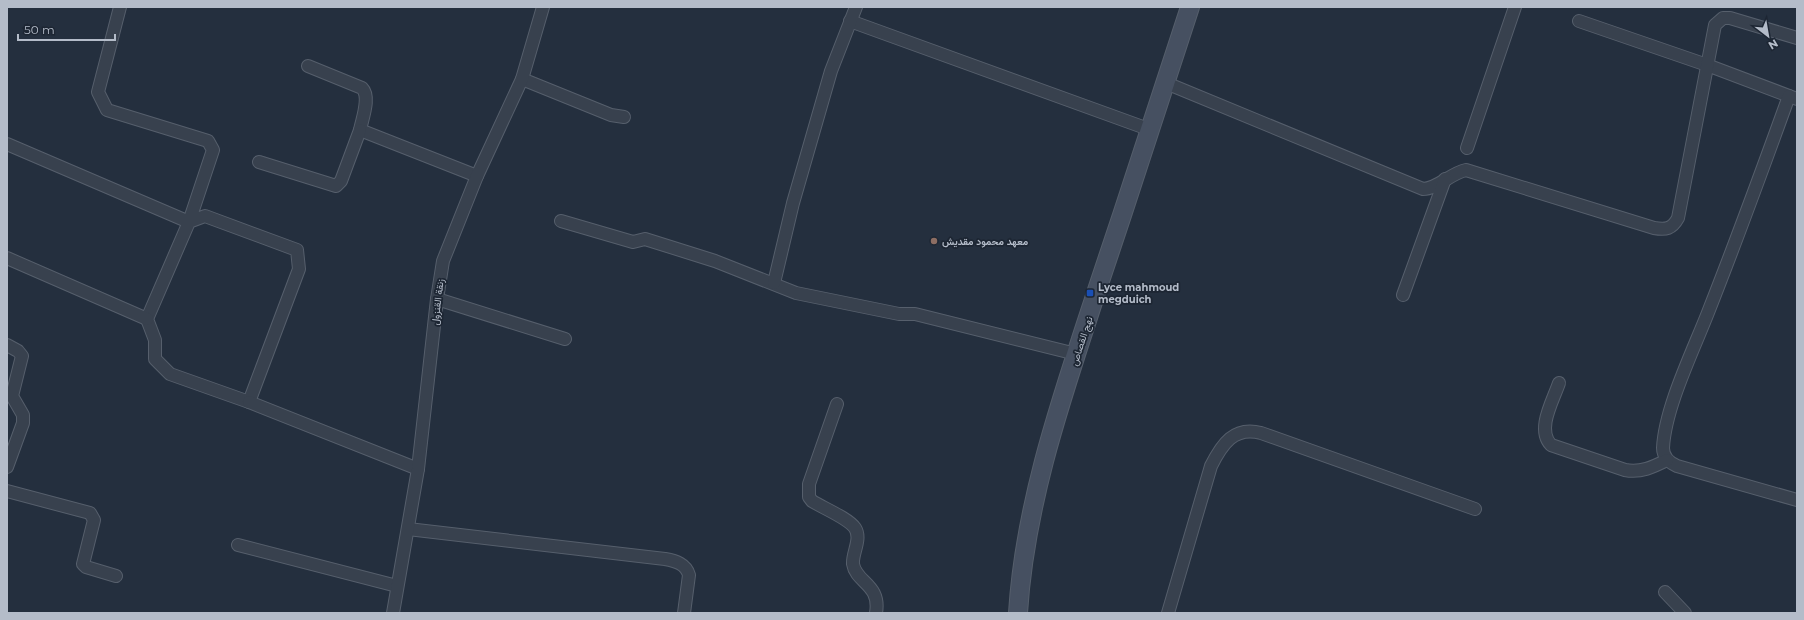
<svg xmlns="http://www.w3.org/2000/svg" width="1804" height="620" font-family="Montserrat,Vazirmatn,sans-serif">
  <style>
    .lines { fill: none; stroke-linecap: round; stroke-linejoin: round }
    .street-casing { stroke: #565f6c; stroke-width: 14 }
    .secondary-casing { stroke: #565f6c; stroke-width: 20 }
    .street { stroke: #38414e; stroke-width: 12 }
    .secondary { stroke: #465061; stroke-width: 18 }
    .education-dot { fill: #8d6e63; stroke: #1d2633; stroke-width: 1.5 }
    .transit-dot { fill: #1a4fb4; stroke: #1d2633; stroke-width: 1.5 }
    .labels { text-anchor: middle; stroke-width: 3.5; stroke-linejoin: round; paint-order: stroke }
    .poi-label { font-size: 10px; font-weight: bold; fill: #b4bcc9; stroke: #1d2633; text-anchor: start }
    .street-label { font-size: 10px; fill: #b4bcc9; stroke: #1d2633 }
  </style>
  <rect width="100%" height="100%" fill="#242f3e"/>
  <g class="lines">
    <defs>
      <g id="street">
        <path d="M850,21L1151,130"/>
        <path d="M1579,21L1707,65L1797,99"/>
        <path d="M308,66L362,88C371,97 362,119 360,130L477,176"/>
        <path d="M522,79L611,115L624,117"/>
        <path d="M1166,83L1423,189C1437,189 1451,173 1466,170L1654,228C1666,230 1672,229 1678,218L1715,25L1723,18H1730L1797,38"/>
        <path d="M1789,96C1763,168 1737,239 1709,310C1694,349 1665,407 1663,448C1663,457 1670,463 1677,466L1797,500"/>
        <path d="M7,144L189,222L205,216L297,250L299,269L249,402L170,374L155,359V340L147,319L189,222L213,150L208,141L107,110L98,92L120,7"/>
        <path d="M1467,148L1515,7"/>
        <path d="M259,162L336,186L341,181L360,130"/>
        <path d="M561,221L633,242L645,239L715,261L796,293L899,314H915L1076,354"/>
        <path d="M7,258L147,319"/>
        <path d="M774,283L793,203L831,71L856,7"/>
        <path d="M1403,295L1445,179"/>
        <path d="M437,299L565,339"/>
        <path d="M7,345L18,351L22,356L12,396L23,415V423L7,467"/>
        <path d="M1559,383C1553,401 1536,429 1551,445L1625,470C1641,473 1653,467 1667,460"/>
        <path d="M249,402L418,469"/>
        <path d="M837,404L809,484V497L812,501C823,508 848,518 855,528C862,539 852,553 853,564C856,583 881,584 876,613"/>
        <path d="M7,491L90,513L94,520L83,564L86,567L116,576"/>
        <path d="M408,529L665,559C676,561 686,564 689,575L684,613"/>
        <path d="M238,545L397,586"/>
        <path d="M1665,592L1685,613"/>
        <path d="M393,613L418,469L437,299L443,261L477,176L522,79L543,7"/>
        <path d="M1168,613L1211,466C1222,444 1234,426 1261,433L1475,509"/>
      </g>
      <path id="secondary" d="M1018,613C1025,500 1064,391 1099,284C1130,192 1160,100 1190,7"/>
    </defs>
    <use href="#street" class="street-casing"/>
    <use href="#secondary" class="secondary-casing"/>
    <use href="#street" class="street"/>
    <use href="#secondary" class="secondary"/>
  </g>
  <circle class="education-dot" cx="934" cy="241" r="4"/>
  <rect class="transit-dot" x="1086" y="289" width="8" height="8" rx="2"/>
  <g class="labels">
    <g class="poi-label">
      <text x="942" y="245">معهد محمود مقديش</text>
      <text x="1098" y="291">Lyce mahmoud<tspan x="1098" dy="12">megduich</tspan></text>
    </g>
    <g class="street-label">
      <text transform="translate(437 302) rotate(-83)" y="4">زنقة القنزول</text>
      <text transform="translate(1081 341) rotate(-72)" y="4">نهج القصاص</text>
    </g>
  </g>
  <rect width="1804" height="620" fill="none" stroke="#b4bcc9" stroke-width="16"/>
  <g transform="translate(1768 36) rotate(149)" stroke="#1d2633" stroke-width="3" paint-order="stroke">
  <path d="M0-3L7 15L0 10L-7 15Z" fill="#b4bcc9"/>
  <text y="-6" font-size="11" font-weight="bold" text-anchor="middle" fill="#b4bcc9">N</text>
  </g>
  <path d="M18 34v6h97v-6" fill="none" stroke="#b4bcc9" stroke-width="2"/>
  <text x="24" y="34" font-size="12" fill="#b4bcc9" stroke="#1d2633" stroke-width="3" paint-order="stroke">50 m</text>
</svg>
